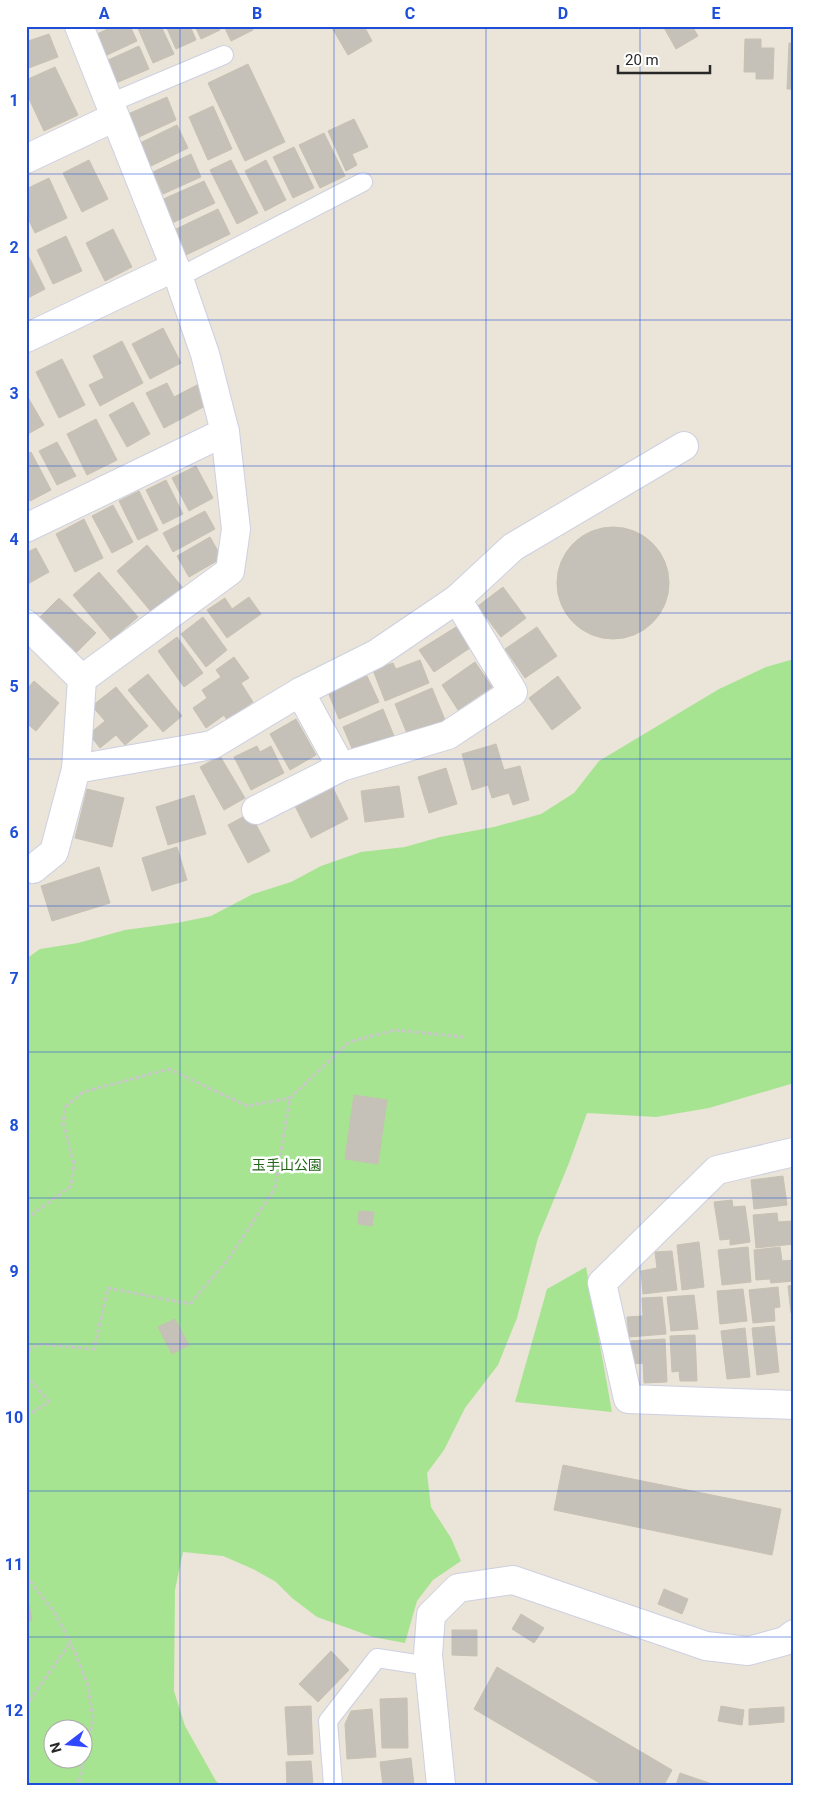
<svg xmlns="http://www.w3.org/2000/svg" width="820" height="1811" font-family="Roboto,'Noto Sans JP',sans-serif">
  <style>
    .green { fill: #a7e492; fill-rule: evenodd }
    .building { fill: #c6c1b8; stroke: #c6c1b2 }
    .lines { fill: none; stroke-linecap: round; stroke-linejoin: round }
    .service-casing { stroke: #cdd0e2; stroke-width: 20 }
    .minor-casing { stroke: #cdd0e2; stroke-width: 30 }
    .path { stroke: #c7c7c7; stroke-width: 3; stroke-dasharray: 4 2.5; stroke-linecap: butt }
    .service { stroke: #fff; stroke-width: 18 }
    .minor { stroke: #fff; stroke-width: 28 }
    .grid { fill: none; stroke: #1d4ed8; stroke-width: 1; stroke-opacity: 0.55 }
    .labels { text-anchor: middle; stroke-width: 5; stroke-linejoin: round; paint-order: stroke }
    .park-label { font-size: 14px; fill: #206616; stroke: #fff }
    .neatline { fill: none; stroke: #1d4ed8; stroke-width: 2 }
    .grid-label { font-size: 16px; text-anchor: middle; font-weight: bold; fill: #1d4ed8 }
  </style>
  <rect width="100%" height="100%" fill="#ebe4d8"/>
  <g class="green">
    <path d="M794,659V1083L709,1108L656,1117L587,1113L569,1163L538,1238L517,1318L498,1365L465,1408L444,1450L427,1473L431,1507L451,1538L461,1561L433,1580L417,1601L405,1643L373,1637L317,1617L292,1598L276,1582L253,1569L223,1556L183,1552L175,1590L174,1691L185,1726L216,1781L220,1785H26V959L40,949L78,943L125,930L177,923L211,916L253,894L291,882L321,866L361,852L405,847L440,837L494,827L541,814L574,793L599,761L719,689L766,667ZM52,1728H82V1758H52Z"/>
    <path d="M586,1267L612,1412L515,1402L547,1289Z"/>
  </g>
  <g class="building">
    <path d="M114,26H130L137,41L105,56L95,35Z"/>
    <path d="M137,26H161L174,54L153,63Z"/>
    <path d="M166,26H190L196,40L176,49Z"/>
    <path d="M195,26H218L220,30L201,39Z"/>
    <path d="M224,26H252L253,30L231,41Z"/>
    <path d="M331,26H364L372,41L348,55Z"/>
    <path d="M663,26H692L698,36L676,49Z"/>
    <path d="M49,34L58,57L26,69V35L28,41Z"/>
    <path d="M745,39H761V48H774L773,79H756V72H744Z"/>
    <path d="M789,43H794V89H787Z"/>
    <path d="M139,46L149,69L116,83L106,61Z"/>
    <path d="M248,64L285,142L245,161L208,83Z"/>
    <path d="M55,67L78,115L44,131L26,92V80Z"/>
    <path d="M167,97L176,120L139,137L128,114Z"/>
    <path d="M213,106L232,149L208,160L189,117Z"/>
    <path d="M354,119L368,147L352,154L357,165L346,171L328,131Z"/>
    <path d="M177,125L188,148L151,166L140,143Z"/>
    <path d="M324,133L345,176L320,188L299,145Z"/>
    <path d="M294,147L314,188L293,198L273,157Z"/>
    <path d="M191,154L201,177L163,194L153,172Z"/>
    <path d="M89,160L108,199L82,212L63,173Z"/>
    <path d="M231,160L258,213L237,224L210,170Z"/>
    <path d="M266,160L286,200L265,211L245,171Z"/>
    <path d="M49,178L67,218L35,233L26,214V189Z"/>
    <path d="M204,181L215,203L170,224L159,201Z"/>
    <path d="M218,209L230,234L186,255L174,230Z"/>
    <path d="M113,229L132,267L105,281L86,243Z"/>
    <path d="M66,236L82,271L53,284L37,250Z"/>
    <path d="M27,253L45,289L26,299V254Z"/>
    <path d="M163,328L181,363L150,379L132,344Z"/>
    <path d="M122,341L143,383L100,406L89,385L104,378L93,356Z"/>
    <path d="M62,359L85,405L59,418L36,372Z"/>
    <path d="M167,383L174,397L199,384L209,404L164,428L146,393Z"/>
    <path d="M26,394L44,425L26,435Z"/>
    <path d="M133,402L150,434L127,447L109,415Z"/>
    <path d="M96,419L117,460L87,475L67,434Z"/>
    <path d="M57,442L76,476L57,485L39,451Z"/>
    <path d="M31,452L51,490L30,501L26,494V455Z"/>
    <path d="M196,466L213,498L189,511L172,478Z"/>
    <path d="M166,480L183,514L163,524L146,490Z"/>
    <path d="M139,491L158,530L138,540L119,501Z"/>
    <path d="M113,505L133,542L112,553L92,516Z"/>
    <path d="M205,511L215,529L173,552L163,533Z"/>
    <path d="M84,519L103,558L75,572L56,534Z"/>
    <circle cx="613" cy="583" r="56"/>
    <path d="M210,537L222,558L189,577L177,556Z"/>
    <path d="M147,545L183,588L153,614L117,571Z"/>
    <path d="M36,548L49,572L26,585V553Z"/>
    <path d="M99,572L138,617L111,640L73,595Z"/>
    <path d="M503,587L526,618L501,637L478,606Z"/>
    <path d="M249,597L261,614L227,638L207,610L225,598L232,609Z"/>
    <path d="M59,598L96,633L73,656L36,621Z"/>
    <path d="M203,617L227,650L206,667L181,634Z"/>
    <path d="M456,627L470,648L434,672L419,650Z"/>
    <path d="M537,627L557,656L525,678L505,649Z"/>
    <path d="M177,637L203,673L184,687L158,651Z"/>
    <path d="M234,657L249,678L241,683L253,702L227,720L224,715L206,728L193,708L207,698L202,690L221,677L216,670Z"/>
    <path d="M420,660L429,683L385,701L373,670L393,663L396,669Z"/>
    <path d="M475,662L492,687L458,710L442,685Z"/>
    <path d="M148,674L182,716L163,732L128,690Z"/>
    <path d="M367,676L379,702L339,719L328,692Z"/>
    <path d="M558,676L581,708L552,730L529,698Z"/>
    <path d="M34,681L59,703L36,731L26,723V690Z"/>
    <path d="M116,687L148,726L125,745L116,735L100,748L89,734L105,721L92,706Z"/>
    <path d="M432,688L445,720L408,736L395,704Z"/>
    <path d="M383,709L394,736L354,753L343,727Z"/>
    <path d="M296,719L316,755L290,770L270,734Z"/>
    <path d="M496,744L504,770L520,766L529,800L513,805L509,793L492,798L488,785L472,790L462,754Z"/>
    <path d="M257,746L260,752L271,746L284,773L251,790L234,757Z"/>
    <path d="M220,756L245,798L224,810L200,767Z"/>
    <path d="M446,768L457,804L429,813L418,777Z"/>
    <path d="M331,784L348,819L311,838L294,804Z"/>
    <path d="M399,786L404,817L365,822L361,791Z"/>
    <path d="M87,789L124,798L112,847L75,838Z"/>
    <path d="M194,795L206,834L168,845L156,807Z"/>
    <path d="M250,813L270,851L248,863L228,825Z"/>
    <path d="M177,847L187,880L152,891L142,858Z"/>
    <path d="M99,867L110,903L52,921L41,886Z"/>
    <path d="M354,1095L387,1100L378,1164L345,1159Z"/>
    <path d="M783,1176L787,1205L754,1209L751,1180Z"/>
    <path d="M732,1200L733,1207L745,1206L750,1242L730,1245V1239L720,1240L714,1202Z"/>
    <path d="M359,1211L374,1212L372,1226L358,1224Z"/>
    <path d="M777,1213L778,1222L792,1221L794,1244L756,1248L753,1215Z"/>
    <path d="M699,1242L704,1287L682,1290L677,1245Z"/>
    <path d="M748,1247L751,1282L722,1285L718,1250Z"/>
    <path d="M780,1247L782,1261L794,1260V1281L771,1283L770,1279L756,1280L754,1250Z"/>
    <path d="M672,1251L677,1290L643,1294L641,1271L657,1268L655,1252Z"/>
    <path d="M794,1285V1313H791L788,1286Z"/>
    <path d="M778,1287L780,1307L774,1308L775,1321L753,1323L749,1290Z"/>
    <path d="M743,1289L747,1321L720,1324L717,1291Z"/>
    <path d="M694,1295L698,1329L671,1331L667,1297Z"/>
    <path d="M662,1297L666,1334L629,1337L627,1317L643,1316L642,1298Z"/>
    <path d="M175,1319L189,1345L172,1354L158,1327Z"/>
    <path d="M774,1326L779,1372L757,1375L752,1328Z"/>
    <path d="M745,1328L750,1377L727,1379L721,1331Z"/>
    <path d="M695,1335L697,1381H680L679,1371L672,1372L670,1336Z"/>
    <path d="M665,1339L667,1382L644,1383L643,1363L631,1364L629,1341Z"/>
    <path d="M563,1465L781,1509L772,1555L554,1510Z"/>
    <path d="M664,1589L688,1599L682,1614L658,1604Z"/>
    <path d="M26,1604H29L32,1620L26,1621Z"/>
    <path d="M521,1614L544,1628L534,1643L512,1629Z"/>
    <path d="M452,1630H477V1656L452,1655Z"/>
    <path d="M331,1651L349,1670L318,1702L299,1684Z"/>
    <path d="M497,1667L672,1770L664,1785H603L474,1709Z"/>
    <path d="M407,1698L408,1748H382L380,1699Z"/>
    <path d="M792,1701H794V1778Z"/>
    <path d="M311,1706L313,1754L288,1755L285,1707Z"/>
    <path d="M721,1706L744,1710L742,1725L718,1721Z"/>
    <path d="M784,1707V1722L749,1725V1709Z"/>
    <path d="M372,1709L376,1757L347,1759L345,1724L351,1711Z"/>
    <path d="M411,1758L414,1785H383L380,1762Z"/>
    <path d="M311,1761L313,1785H287L286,1762Z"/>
    <path d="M680,1773L715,1785H676Z"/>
  </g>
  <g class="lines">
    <defs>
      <g id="service">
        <path d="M110,103L224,55"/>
        <path d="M179,277L363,182"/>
        <path d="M333,1785L328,1721L377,1658L429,1666"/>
      </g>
      <g id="minor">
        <path d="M79,26L175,267L205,354L225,432L236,529L230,571L82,679"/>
        <path d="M26,159L115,117"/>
        <path d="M26,338L175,267"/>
        <path d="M26,528L225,432"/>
        <path d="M26,624L82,679L76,769L54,852L33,869"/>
        <path d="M300,692L341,767"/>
        <path d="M76,769L212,745L300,692L376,654L457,599L513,547L684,446"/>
        <path d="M256,810L341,767L448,735L513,692L457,599"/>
        <path d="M794,1152L717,1170L602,1283L628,1399L794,1405"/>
        <path d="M441,1785L428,1655L431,1615L458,1588L513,1580L706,1646L748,1651L785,1641L794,1634"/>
      </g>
    </defs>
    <use href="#service" class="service-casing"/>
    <use href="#minor" class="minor-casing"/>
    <g class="path">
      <path d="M26,1219L71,1186L74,1163L63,1123L65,1107L83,1092L169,1069L247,1106L290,1098"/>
      <path d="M26,1357L30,1349L39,1344L94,1349L108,1288L190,1304L229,1258L275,1188L290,1098L349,1042L395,1030L463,1037"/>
      <path d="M26,1375L49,1402L26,1416"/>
      <path d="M26,1576L55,1613L75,1652L88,1686L93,1720L78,1785"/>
      <path d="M26,1706L70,1643"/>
    </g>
    <use href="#service" class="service"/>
    <use href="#minor" class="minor"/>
  </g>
  <path class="grid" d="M180,26V1785M334,26V1785M486,26V1785M640,26V1785M26,174H794M26,320H794M26,466H794M26,613H794M26,759H794M26,906H794M26,1052H794M26,1198H794M26,1344H794M26,1491H794M26,1637H794"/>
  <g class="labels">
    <g class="park-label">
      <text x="287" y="1170">玉手山公園</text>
    </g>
  </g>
  <rect width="820" height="1811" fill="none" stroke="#ffffff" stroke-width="55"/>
  <g transform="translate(68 1744) rotate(254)"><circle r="24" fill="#ffffff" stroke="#a9a9a9"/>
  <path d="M0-4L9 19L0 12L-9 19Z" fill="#3146ff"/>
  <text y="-8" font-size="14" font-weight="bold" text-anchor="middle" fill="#282828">N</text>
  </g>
  <path d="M618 65v8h92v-8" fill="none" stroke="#282828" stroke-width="2.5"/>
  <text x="625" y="65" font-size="15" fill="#282828" stroke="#ffffff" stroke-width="4" paint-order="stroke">20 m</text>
  <rect x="28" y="28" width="764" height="1756" class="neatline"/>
  <g class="grid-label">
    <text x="104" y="19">A</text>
    <text x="257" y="19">B</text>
    <text x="410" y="19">C</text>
    <text x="563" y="19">D</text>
    <text x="716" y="19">E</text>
    <text x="14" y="106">1</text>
    <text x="14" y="253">2</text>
    <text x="14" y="399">3</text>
    <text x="14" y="545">4</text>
    <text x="14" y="692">5</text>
    <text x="14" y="838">6</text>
    <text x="14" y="984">7</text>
    <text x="14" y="1131">8</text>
    <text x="14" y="1277">9</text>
    <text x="14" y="1423">10</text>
    <text x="14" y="1570">11</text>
    <text x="14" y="1716">12</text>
  </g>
</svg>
